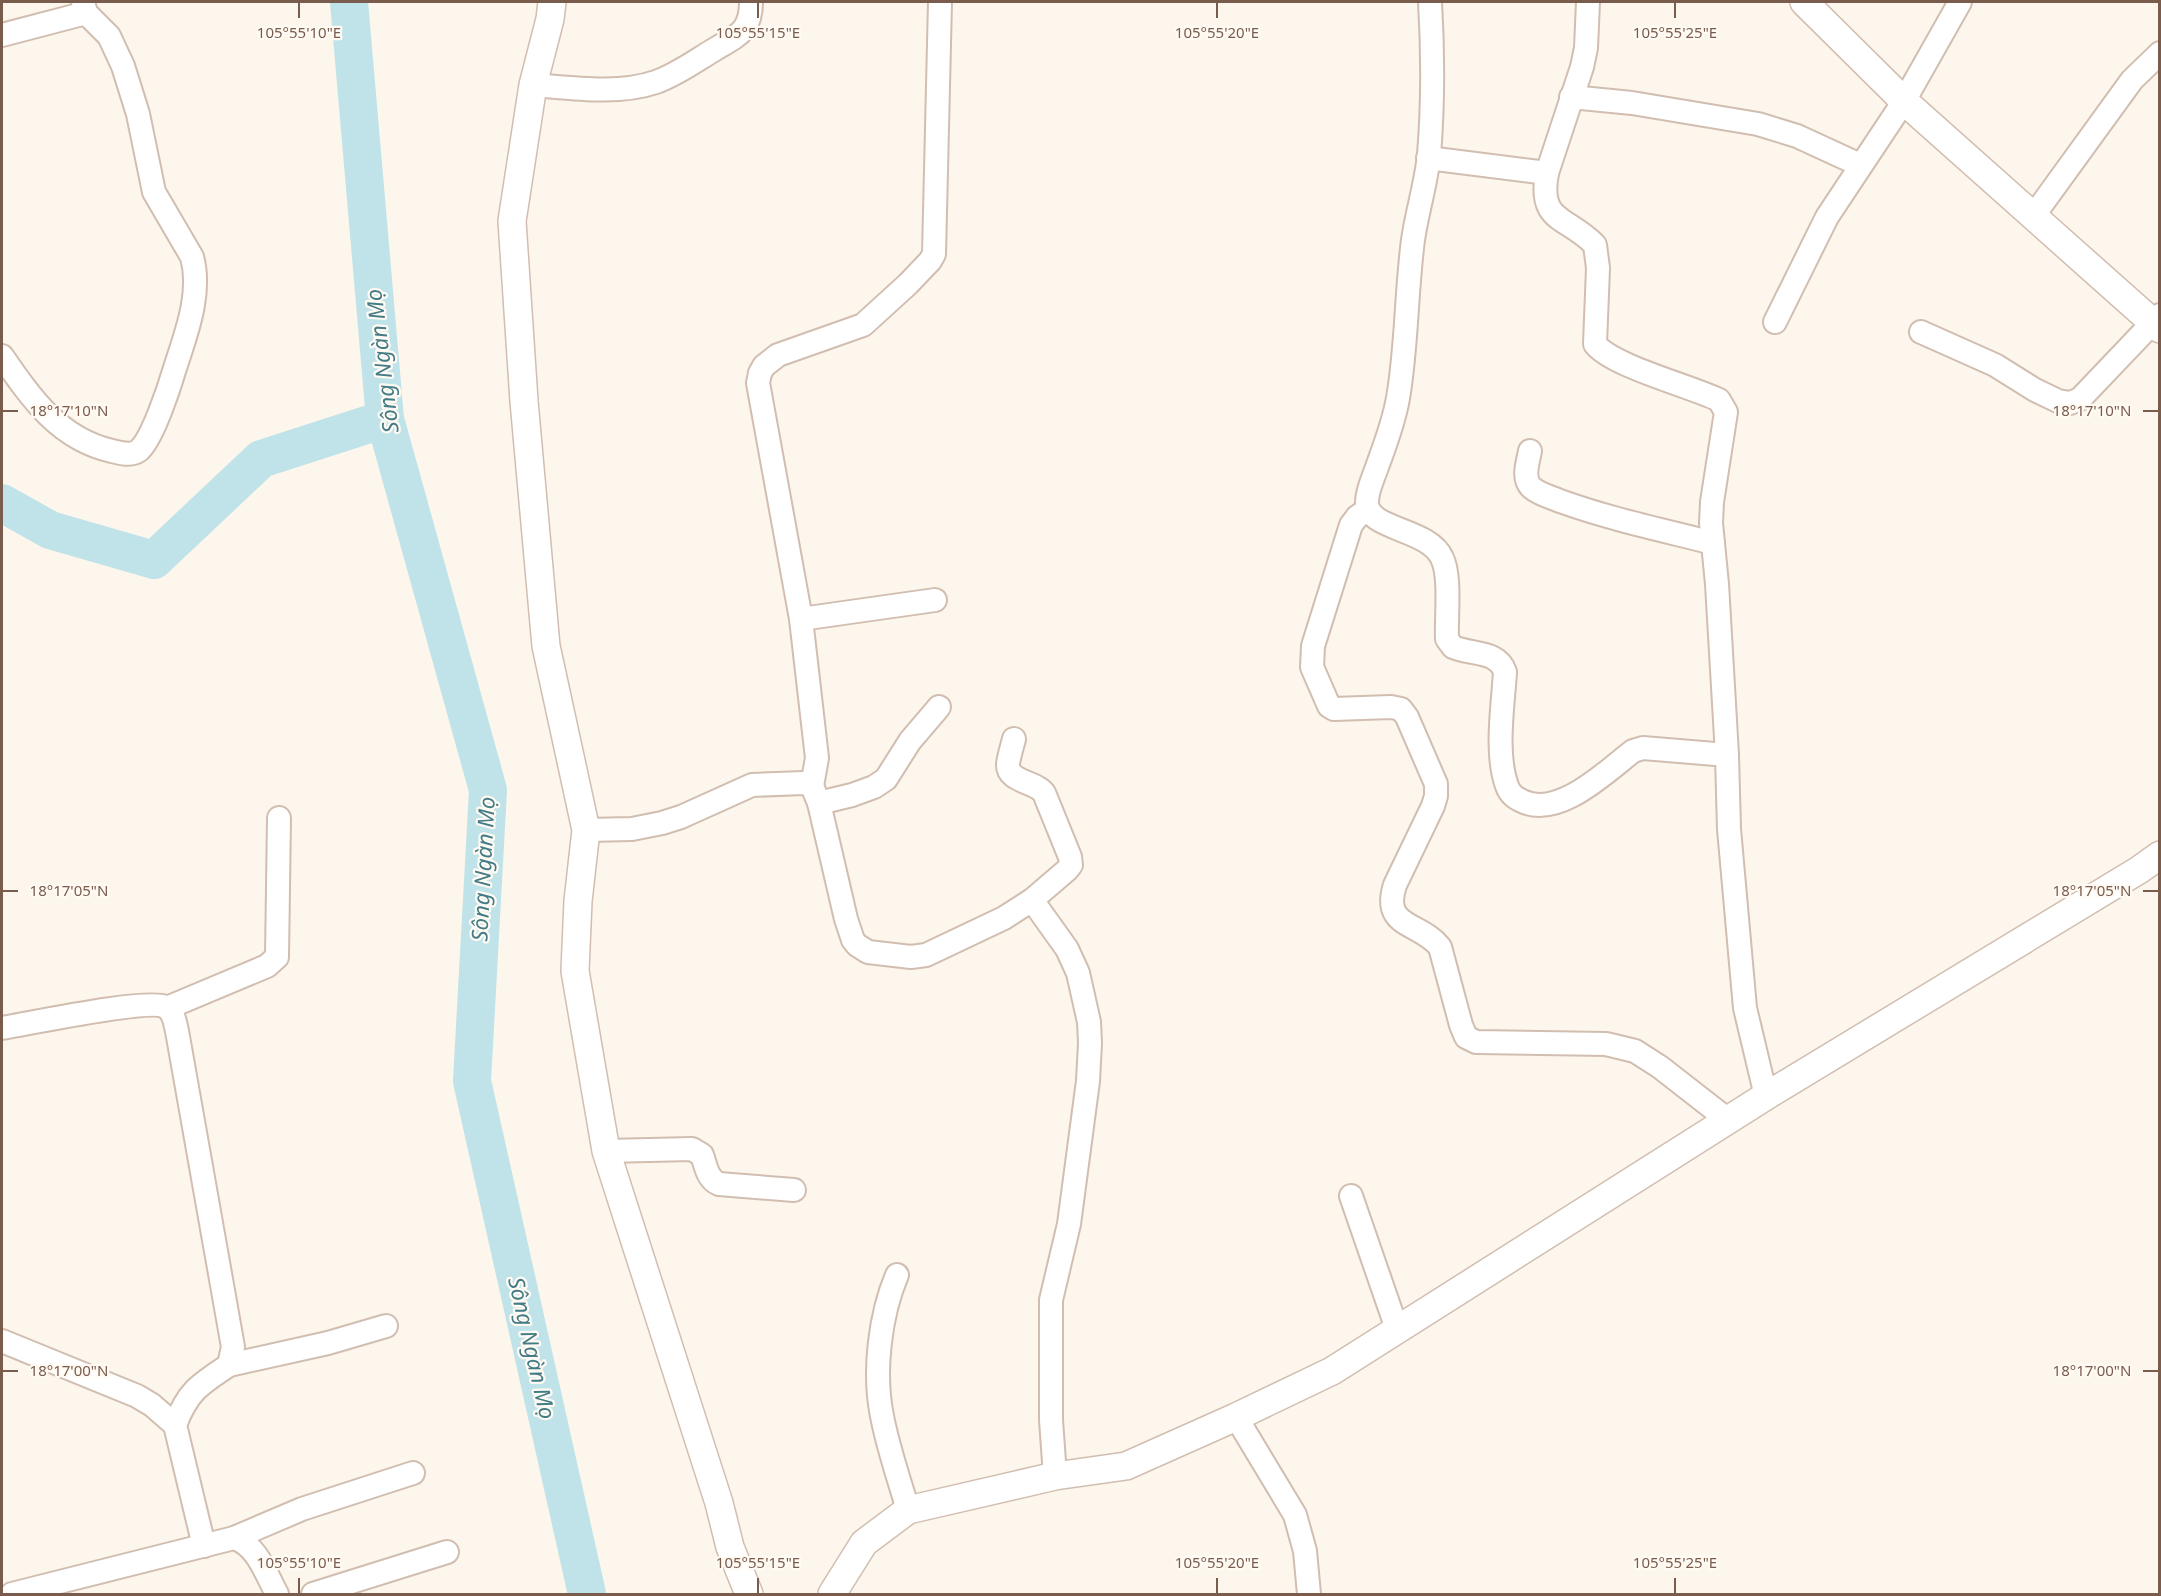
<svg xmlns="http://www.w3.org/2000/svg" width="2161" height="1596" font-family="'Noto Sans',sans-serif">
  <style>
    .lines { fill: none; stroke-linecap: round; stroke-linejoin: round }
    .river { stroke: #bfe3e8; stroke-width: 38 }
    .minor-casing { stroke: #d1beb0; stroke-width: 26 }
    .tertiary-casing { stroke: #d1beb0; stroke-width: 30 }
    .minor { stroke: #fff; stroke-width: 22 }
    .tertiary { stroke: #fff; stroke-width: 27 }
    .ticks { fill: none; stroke: #7a5c4d; stroke-width: 2 }
    .labels { text-anchor: middle; stroke-width: 4.5; stroke-linejoin: round; paint-order: stroke }
    .water-label { font-size: 22px; font-style: italic; fill: #437c86; stroke: #fffaf3 }
    .ticks-label { font-size: 15px; text-anchor: middle; fill: #7a5c4d; stroke: #fffaf3; stroke-width: 4.5; stroke-linejoin: round; paint-order: stroke }
  </style>
  <rect width="100%" height="100%" fill="#fdf6ec"/>
  <g class="lines">
    <g class="river">
      <path d="M349,2L385,419L488,790L472,1081L587,1594"/>
      <path d="M2,503L50,530L154,560L261,459L385,419"/>
    </g>
    <defs>
      <g id="minor">
        <path d="M1430,2C1433,52 1433,105 1429,155C1426,184 1417,212 1413,240C1406,293 1407,346 1398,398C1394,422 1385,445 1377,467C1373,479 1367,490 1367,502C1366,530 1429,528 1442,558C1451,576 1446,617 1447,639L1453,647C1471,655 1498,650 1505,672C1503,706 1495,753 1507,786C1510,794 1514,797 1522,801C1558,819 1606,772 1633,751L1643,748L1727,755"/>
        <path d="M1588,2L1586,48L1582,67L1547,173C1538,223 1567,216 1595,245L1598,268L1595,344C1612,366 1690,386 1719,400L1726,412L1712,502L1711,523L1717,584L1727,755L1729,829L1745,1008L1766,1096"/>
        <path d="M2,35L86,13L83,2"/>
        <path d="M533,85C572,88 618,95 656,82C676,75 694,62 712,51C736,36 751,33 751,2"/>
        <path d="M1571,97L1632,103L1758,124L1797,136L1860,165"/>
        <path d="M1428,158L1547,173"/>
        <path d="M2034,215L2132,80L2160,53"/>
        <path d="M1775,322L1827,217L1904,101L1960,2"/>
        <path d="M1921,332L1995,365L2035,390L2058,401L2070,403L2080,399L2160,315"/>
        <path d="M2,356C31,398 59,439 112,451C120,453 131,456 138,451C152,441 170,385 175,368C186,334 202,293 192,257L154,192L138,114L123,66L109,36L86,13"/>
        <path d="M1530,451C1528,462 1522,478 1531,487C1538,494 1551,497 1560,501C1610,519 1662,530 1713,543"/>
        <path d="M1367,510L1357,517L1351,525L1313,646L1312,667L1329,706L1334,709L1391,707L1401,709L1407,717L1436,784V796L1433,806L1395,885C1381,928 1420,922 1440,947L1461,1025L1466,1037L1476,1042L1606,1044L1635,1051L1660,1067L1728,1120"/>
        <path d="M801,619L935,600"/>
        <path d="M812,786L817,758L801,619L758,383L760,373L764,366L778,355L863,325L908,284L930,261L934,254L940,2"/>
        <path d="M819,803L852,795L874,787L886,779L910,741L939,707"/>
        <path d="M586,830L632,829L662,823L681,817L752,785L804,783L812,786L819,803L846,919L853,940L857,945L868,952L911,957L926,955L1004,918L1032,900L1067,870L1071,865L1070,857L1044,793C1035,781 1007,782 1008,764C1009,756 1012,747 1014,739"/>
        <path d="M1032,900L1067,949L1078,973L1089,1022L1090,1043L1088,1081L1069,1224L1051,1300V1420L1055,1476"/>
        <path d="M167,1008L267,966L277,957L279,818"/>
        <path d="M2,1028C27,1024 149,998 166,1007C174,1012 175,1023 177,1031L233,1347L229,1365C199,1385 188,1391 175,1425"/>
        <path d="M606,1151L692,1149L702,1155C706,1166 707,1179 719,1184L794,1190"/>
        <path d="M1351,1196L1397,1329"/>
        <path d="M897,1275C880,1315 873,1372 882,1416C888,1448 899,1479 908,1510"/>
        <path d="M2,1341L137,1396L152,1405L175,1425L204,1546"/>
        <path d="M229,1365L328,1343L386,1326"/>
        <path d="M1236,1417L1295,1515L1305,1551L1309,1594"/>
        <path d="M234,1538L302,1509L413,1473"/>
        <path d="M12,1594L234,1538C257,1545 266,1574 277,1594"/>
        <path d="M313,1594L447,1552"/>
      </g>
      <g id="tertiary">
        <path d="M552,2L550,19L533,85L512,221L524,401L546,646L586,830L578,901L575,971L606,1151L719,1503L730,1547L749,1594"/>
        <path d="M1804,2L1904,101L2160,329"/>
        <path d="M832,1594L864,1543L908,1510L1055,1476L1126,1466L1236,1417L1332,1371L1766,1096L2139,870L2160,855"/>
      </g>
    </defs>
    <use href="#minor" class="minor-casing"/>
    <use href="#tertiary" class="tertiary-casing"/>
    <use href="#minor" class="minor"/>
    <use href="#tertiary" class="tertiary"/>
  </g>
  <path class="ticks" d="M299,3V18M758,3V18M1217,3V18M1675,3V18M3,411H18M2143,411H2158M3,891H18M2143,891H2158M3,1371H18M2143,1371H2158M299,1578V1593M758,1578V1593M1217,1578V1593M1675,1578V1593"/>
  <g class="labels">
    <g class="water-label">
      <text transform="translate(382 361) rotate(-97)" y="8">Sông Ngàn Mọ</text>
      <text transform="translate(483 869) rotate(-87)" y="8">Sông Ngàn Mọ</text>
      <text transform="translate(532 1348) rotate(77)" y="8">Sông Ngàn Mọ</text>
    </g>
  </g>
  <g class="ticks-label">
    <text x="299" y="38">105°55'10"E</text>
    <text x="758" y="38">105°55'15"E</text>
    <text x="1217" y="38">105°55'20"E</text>
    <text x="1675" y="38">105°55'25"E</text>
    <text x="69" y="416">18°17'10"N</text>
    <text x="2092" y="416">18°17'10"N</text>
    <text x="69" y="896">18°17'05"N</text>
    <text x="2092" y="896">18°17'05"N</text>
    <text x="69" y="1376">18°17'00"N</text>
    <text x="2092" y="1376">18°17'00"N</text>
    <text x="299" y="1568">105°55'10"E</text>
    <text x="758" y="1568">105°55'15"E</text>
    <text x="1217" y="1568">105°55'20"E</text>
    <text x="1675" y="1568">105°55'25"E</text>
  </g>
  <rect width="2161" height="1596" fill="none" stroke="#7a5c4d" stroke-width="6"/>
</svg>
